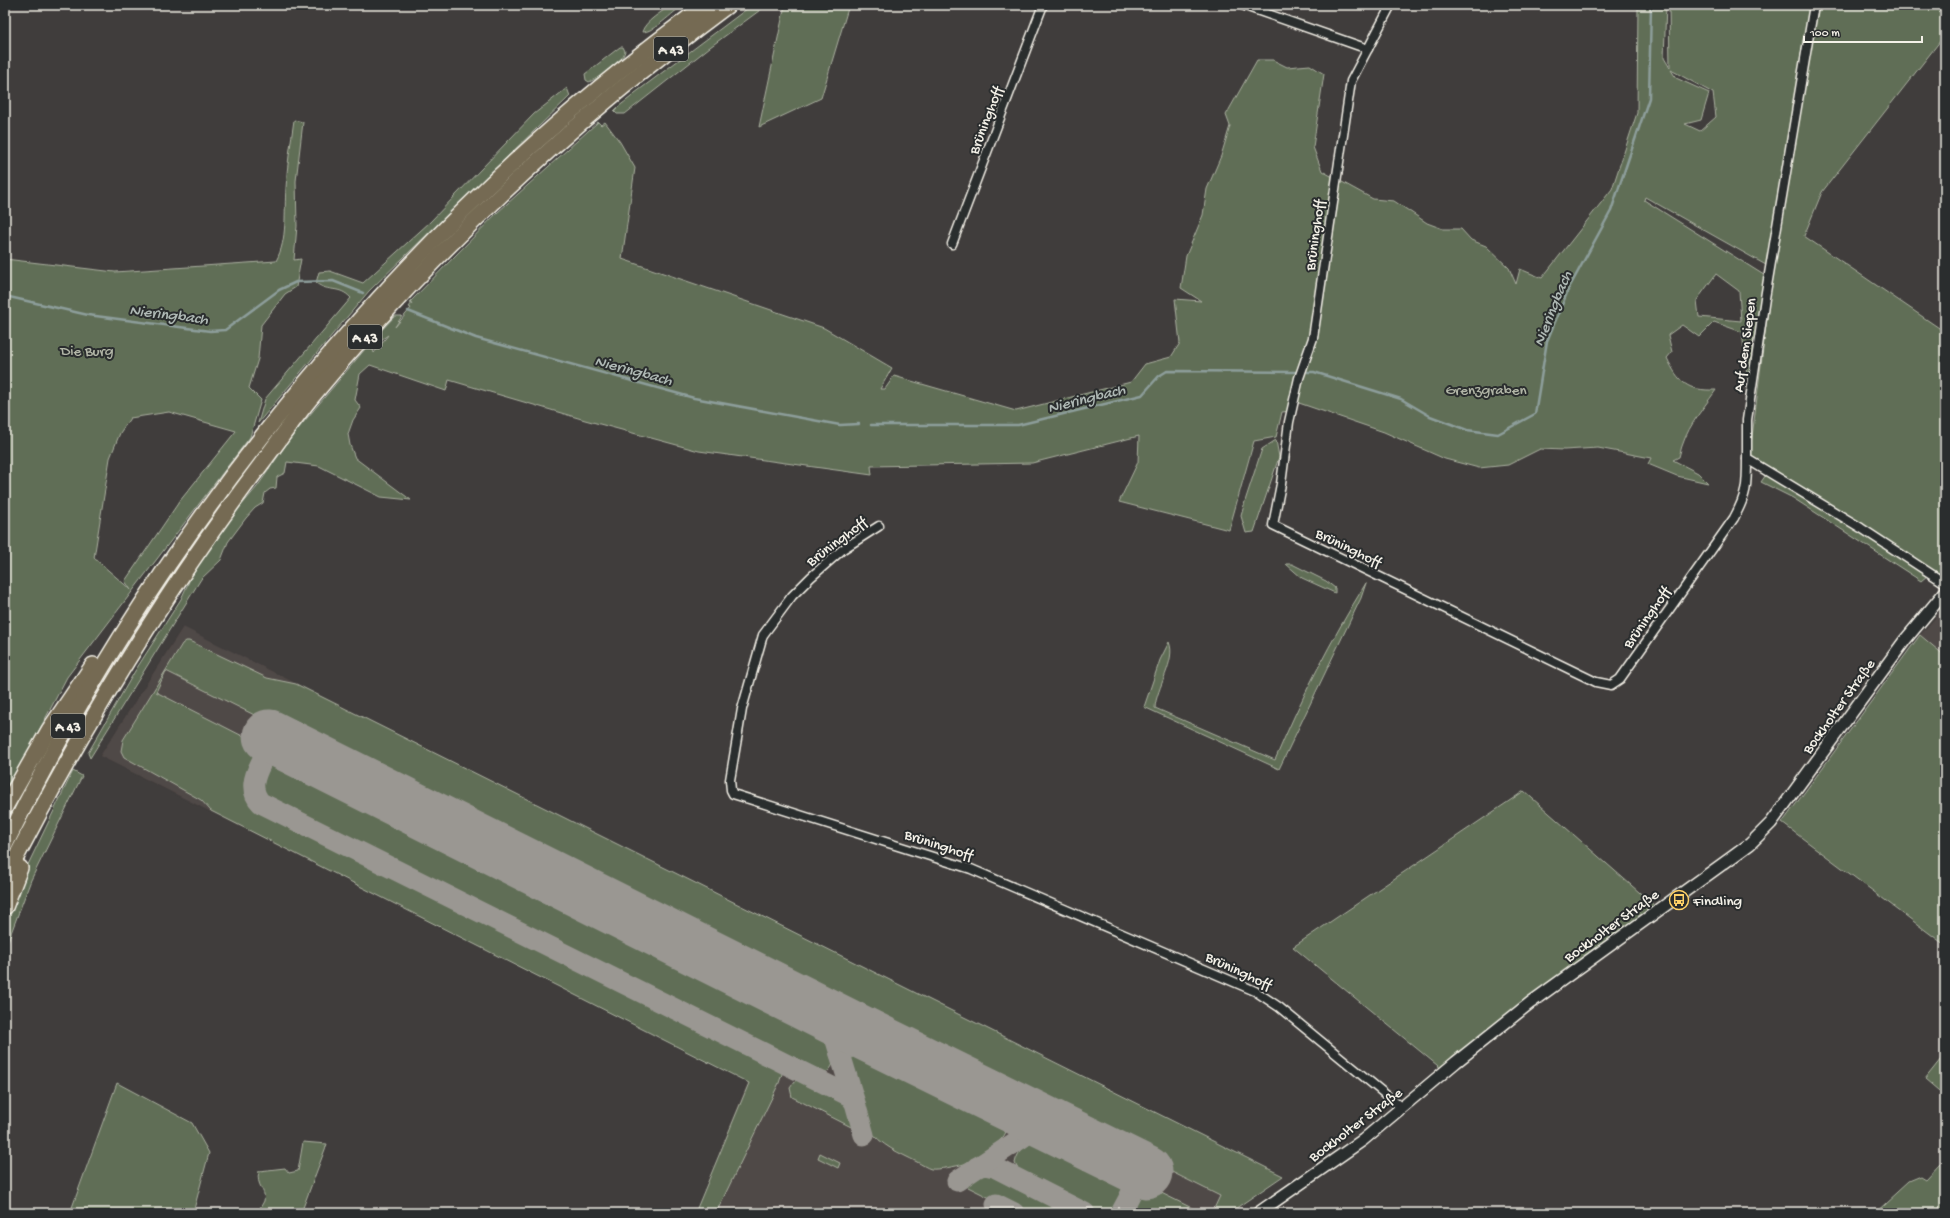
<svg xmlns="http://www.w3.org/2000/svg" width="1950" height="1218" font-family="'Gochi Hand',sans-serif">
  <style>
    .built { fill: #504846 }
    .green { fill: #616e57; stroke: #aab0a0; fill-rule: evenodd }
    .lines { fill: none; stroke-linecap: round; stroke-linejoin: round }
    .stream { stroke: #8d9e9b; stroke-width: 2.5 }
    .taxiway { stroke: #9a9792; stroke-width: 21 }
    .runway { stroke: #9a9792; stroke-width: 53 }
    .street-casing { stroke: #f4f1e8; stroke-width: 11 }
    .secondary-casing { stroke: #f4f1e8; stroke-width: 14 }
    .highway-casing { stroke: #f4f1e8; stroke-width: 18 }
    .street { stroke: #2a2d2e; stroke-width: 8 }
    .secondary { stroke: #2a2d2e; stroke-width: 11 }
    .highway { stroke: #756b52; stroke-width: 15 }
    .labels { text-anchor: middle; stroke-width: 4; stroke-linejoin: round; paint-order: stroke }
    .shield { fill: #2a2d2e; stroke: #b7b6b0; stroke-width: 1 }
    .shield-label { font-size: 14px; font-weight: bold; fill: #f4f1e8 }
    .street-label { font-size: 15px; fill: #f4f1e8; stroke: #2a2d2e }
    .park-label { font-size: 15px; fill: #b2b6a7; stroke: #2a2d2e }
    .poi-label { font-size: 15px; fill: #f4f1e8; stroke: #2a2d2e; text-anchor: start }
    .water-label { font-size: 16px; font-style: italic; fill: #afb9b5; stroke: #2a2d2e }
  </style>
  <rect width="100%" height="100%" fill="#403d3c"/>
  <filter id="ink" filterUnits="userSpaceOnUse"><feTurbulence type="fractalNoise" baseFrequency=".025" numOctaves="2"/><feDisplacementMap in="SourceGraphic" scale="8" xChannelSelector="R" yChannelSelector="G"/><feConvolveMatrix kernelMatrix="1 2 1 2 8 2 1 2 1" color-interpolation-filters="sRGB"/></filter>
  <g filter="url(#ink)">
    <g class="built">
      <path d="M1945,607V656L1920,635Z"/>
      <path d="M183,627L1283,1176L1229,1213H695L748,1082L100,756Z"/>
    </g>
    <g class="green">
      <path d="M671,5H683C673,12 653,33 642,32C645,21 662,12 671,5Z"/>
      <path d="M752,5H767L710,47L625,114H617L614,111C620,104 629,100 635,93Z"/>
      <path d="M785,5H849L821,98L759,127Z"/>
      <path d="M1638,5H1666L1664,58L1670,68L1669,5H1945V43L1941,40L1822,192L1804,236L1945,332V578L1934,570L1921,581L1793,498L1761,482L1770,469L1752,458L1750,453L1773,269L1645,197L1644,200L1767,277L1748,383L1742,332L1714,322L1699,337L1682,325L1668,335L1672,352L1667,358C1679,383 1687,391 1716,390C1700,413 1685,429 1679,457L1673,460L1698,473L1708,483L1677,476L1648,464L1651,458L1598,448L1564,450L1540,449L1508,465L1479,468L1445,459L1384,432L1293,401L1291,411L1282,412L1276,437L1254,441L1229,530L1119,502L1138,462L1139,436L1032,463L871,466L872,475L699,451L585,420L449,380L446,391L370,365L360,374L355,400L361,408L353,420L348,434L350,445L355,458L411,500L381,497L319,466L287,462L285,473L277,477L276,488L270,489L265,493L263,503L255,508L246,518L228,542L221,560L201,579L90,758L88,753L135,671L181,599L196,566L224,526L257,487L292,436L371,342L374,353L388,335L375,344V337L395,316H402L395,327L411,308L409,307L412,303L410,302L498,212L598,122L601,125L605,122L620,142L635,168L622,259L824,328L892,368L880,389H885L894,376L1016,411L1131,382L1145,364L1171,357L1180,343L1175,299L1201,301L1181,288L1186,256L1203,215L1207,189L1221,156L1230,126L1226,115L1257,60H1273L1287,67L1310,65L1324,74L1313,147L1322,171L1373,199L1394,201L1427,223L1443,229H1461L1471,240L1486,246L1509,268L1516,284L1520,269L1542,278L1612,189L1637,113ZM1671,70L1713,93L1716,117L1700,131L1685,124L1701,120L1709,93L1676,78ZM1716,274L1739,291L1741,321L1699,317L1697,300Z"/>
      <path d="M620,47H623L625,51C621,66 602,76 589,82L586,80L585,74Z"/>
      <path d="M567,88L570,96L369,291L258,423L265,399L351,298C339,285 329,293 316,283L319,272L330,271L363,283L430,222L534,114Z"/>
      <path d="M294,120L303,122L296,181L297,226L294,260L301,259L296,287L285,294L261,325L258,359L249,388L261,400L250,437L67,677L5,796V259L115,272L276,261C288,239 284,212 286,188C287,165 291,142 294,120ZM169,412L236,431L179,502L125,581L131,590L94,558L110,458L120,433L130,418Z"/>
      <path d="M1276,440L1279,457L1254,532L1246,533L1241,516L1246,498L1262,449Z"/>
      <path d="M1286,564H1292L1326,581L1335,588V593L1302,578Z"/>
      <path d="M1366,583L1361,598L1279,769L1144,707L1160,660L1169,642C1177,660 1156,688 1155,708L1275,760C1301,698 1331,640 1366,583Z"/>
      <path d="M1920,635L1945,656V945L1782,823Z"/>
      <path d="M186,641H189L198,645L267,678L296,684L1283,1176L1229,1213H1212L1220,1196L166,671L156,692L264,747C253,768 238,790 262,809L779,1067L782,1074L779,1083L716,1213H695L749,1083L211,811L201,800L124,757L121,751L123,740L182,644Z"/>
      <path d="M276,758L291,760L823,1025C837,1035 843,1085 810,1071L271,804C252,792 256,767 276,758Z"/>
      <path d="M73,771L82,776L31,880L5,949V924L22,877Z"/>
      <path d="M1524,791L1656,907L1443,1070L1293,947Z"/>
      <path d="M868,1047L999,1113C1005,1119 1009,1126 1005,1134C1001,1143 973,1160 964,1164C958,1166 937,1170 931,1169C927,1168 921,1164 917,1162C900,1153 880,1146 869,1128C859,1113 856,1093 851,1076C847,1063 853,1048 868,1047Z"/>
      <path d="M1945,1054V1096L1925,1079Z"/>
      <path d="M799,1079L808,1080L849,1101L857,1127V1130L792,1097L790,1088L795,1081Z"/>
      <path d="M117,1083L192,1123L209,1153L193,1213H70Z"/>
      <path d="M1044,1136L1117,1171L1122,1175L1127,1188L1118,1208L1114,1212L1094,1213L1025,1178L1019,1172L1015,1163C1017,1150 1031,1139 1044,1136Z"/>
      <path d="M303,1142L327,1144L301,1213H258C259,1209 262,1205 264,1201C267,1190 255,1186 259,1171L285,1168L289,1173L298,1171Z"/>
      <path d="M820,1153L840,1163L838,1168L818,1158Z"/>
      <path d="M1940,1164L1945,1169V1213H1874L1909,1181L1921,1176L1926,1179Z"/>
      <path d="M991,1172L997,1173L1076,1213H1020L966,1186L985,1173Z"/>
      <path d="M1141,1183L1202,1213H1126Z"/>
    </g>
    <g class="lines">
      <g class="stream">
        <path d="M5,296L88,315L210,331L225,330L279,290L296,282L333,281L363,293"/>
        <path d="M408,311L476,338L694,398L840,425L859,424"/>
        <path d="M1308,372H1314L1401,399L1430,416L1467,430L1498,434L1535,414L1547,341L1569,288L1611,211L1649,98L1651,5"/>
        <path d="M871,425H1018L1142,395L1159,376L1167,371L1296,372"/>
      </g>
      <g class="taxiway">
        <path d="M290,747C284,746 278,745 272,748C266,751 264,757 261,763C254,777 249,790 261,803L850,1096L855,1103L864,1135"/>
        <path d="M822,1012L830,1021L840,1054"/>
        <path d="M855,1103L840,1054C839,1037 852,1030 867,1035"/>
        <path d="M1012,1106C1025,1115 1030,1126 1020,1139"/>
        <path d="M1120,1159C1146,1176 1132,1191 1121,1213"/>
        <path d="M977,1167L985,1165L994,1167L1085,1213"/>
        <path d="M957,1181L1038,1127L1045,1125L1054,1127"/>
        <path d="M996,1204L1014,1213"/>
      </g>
      <path class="runway" d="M269,736L867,1035L1146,1172"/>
      <defs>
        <g id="street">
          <path d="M1242,5L1368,49"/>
          <path d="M1391,5L1351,81L1313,338L1299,378L1289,422L1281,484L1273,525L1596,682L1611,685L1620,679L1734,518C1747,494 1747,486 1747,459"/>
          <path d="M1814,5L1765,298L1747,420V459L1861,528L1945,583"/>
          <path d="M952,244L1043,5"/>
          <path d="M879,526L843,549L811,577L792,596L763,635L742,709L730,780L731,790L733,794L971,869L1255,991L1279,1007L1402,1108"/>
        </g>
        <path id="secondary" d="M1258,1213L1363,1140L1456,1062L1530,1003L1735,855L1750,844L1771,823L1905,640L1945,592"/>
        <g id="highway">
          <path d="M5,807L49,730L93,665"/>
          <path d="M5,845C163,522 414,216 706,5"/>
          <path d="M5,879C79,733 163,594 262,463C278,442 293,420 310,399C432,251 574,119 728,5"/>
          <path d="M5,907L20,868"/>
        </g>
      </defs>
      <use href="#street" class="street-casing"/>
      <use href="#secondary" class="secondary-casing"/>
      <use href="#highway" class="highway-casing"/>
      <use href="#street" class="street"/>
      <use href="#secondary" class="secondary"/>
      <use href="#highway" class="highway"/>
    </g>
  </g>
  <defs>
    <symbol id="bus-ring" viewBox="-11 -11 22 22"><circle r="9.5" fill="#2a2d2e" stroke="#ffd166" stroke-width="1.5"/><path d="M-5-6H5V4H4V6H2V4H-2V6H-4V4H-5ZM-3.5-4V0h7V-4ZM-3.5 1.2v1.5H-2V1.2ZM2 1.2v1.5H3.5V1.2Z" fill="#ffd166"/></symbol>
  </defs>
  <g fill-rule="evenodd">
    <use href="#bus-ring" x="1668" y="889" width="22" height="22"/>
  </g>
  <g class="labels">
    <g class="shield">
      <rect x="654" y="37" width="34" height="24" rx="3"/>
      <rect x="348" y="325" width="34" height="24" rx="3"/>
      <rect x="51" y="714" width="34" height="24" rx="3"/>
    </g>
    <g class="shield-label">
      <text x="671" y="54">A 43</text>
      <text x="365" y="342">A 43</text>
      <text x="68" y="731">A 43</text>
    </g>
    <g class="street-label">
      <text transform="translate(985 120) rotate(-69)" y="5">Brüninghoff</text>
      <text transform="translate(1314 235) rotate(-82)" y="5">Brüninghoff</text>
      <text transform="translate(1744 345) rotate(-82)" y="5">Auf dem Siepen</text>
      <text transform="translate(836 541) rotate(-37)" y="5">Brüninghoff</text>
      <text transform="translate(1349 547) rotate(26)" y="5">Brüninghoff</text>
      <text transform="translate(1646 617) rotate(-55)" y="5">Brüninghoff</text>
      <text transform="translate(1838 706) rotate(-54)" y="5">Bockholter Straße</text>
      <text transform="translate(939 844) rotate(18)" y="5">Brüninghoff</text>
      <text transform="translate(1611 925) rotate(-36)" y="5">Bockholter Straße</text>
      <text transform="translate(1239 970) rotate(25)" y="5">Brüninghoff</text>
      <text transform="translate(1355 1124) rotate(-37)" y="5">Bockholter Straße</text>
    </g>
    <g class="park-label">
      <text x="87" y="355">Die Burg</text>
      <text x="1486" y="394">Grenzgraben</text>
    </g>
    <g class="poi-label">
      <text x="1693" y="905">Findling</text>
    </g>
    <g class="water-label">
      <text transform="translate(1551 308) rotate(-68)" y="6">Nieringbach</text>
      <text transform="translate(169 313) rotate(7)" y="6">Nieringbach</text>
      <text transform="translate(634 369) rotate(15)" y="6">Nieringbach</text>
      <text transform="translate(1086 397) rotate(-14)" y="6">Nieringbach</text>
    </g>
  </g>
  <rect width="1950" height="1218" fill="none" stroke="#2a2d2e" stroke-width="20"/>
  <rect x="10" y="10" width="1930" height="1198" fill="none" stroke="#f4f1e8" stroke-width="1.5" filter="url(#ink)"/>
  <path d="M1804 36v6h118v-6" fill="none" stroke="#f4f1e8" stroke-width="2"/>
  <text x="1810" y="36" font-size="12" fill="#f4f1e8" stroke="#2a2d2e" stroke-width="3" paint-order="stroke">100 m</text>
</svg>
